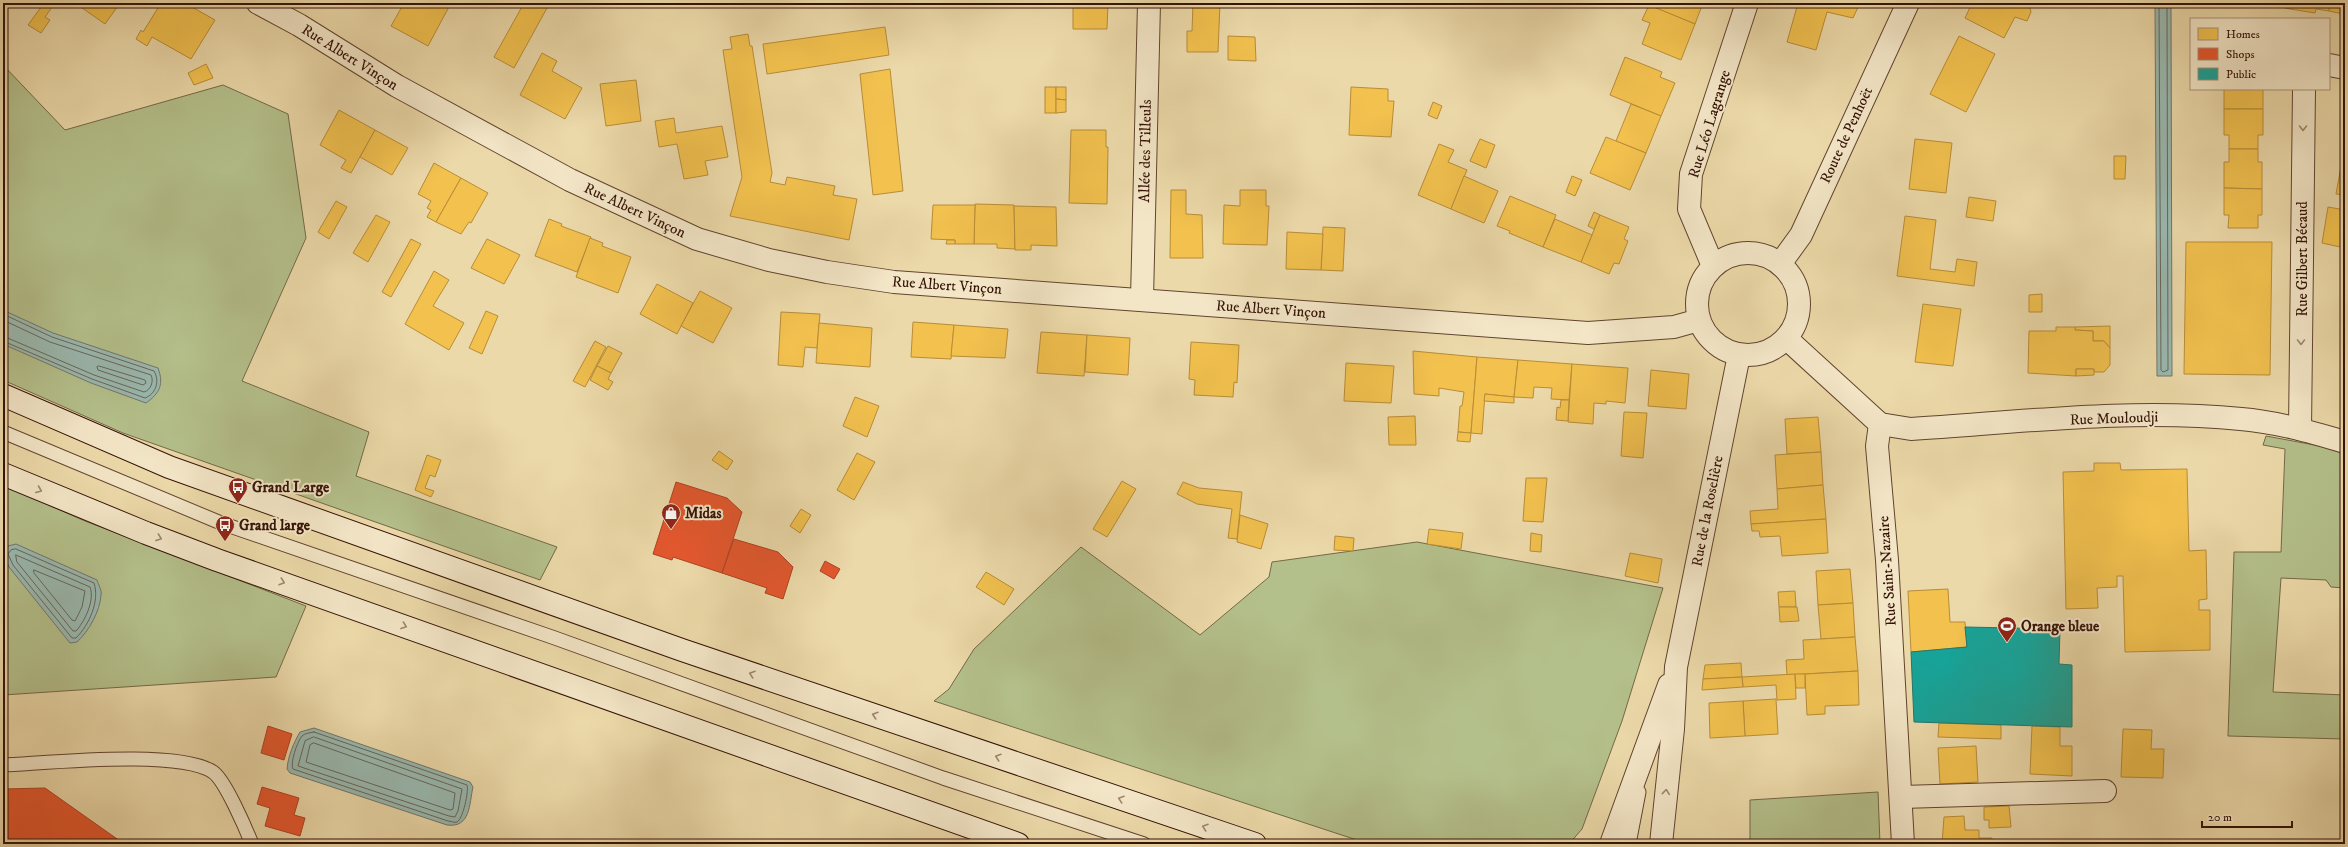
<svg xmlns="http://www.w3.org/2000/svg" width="2348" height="847" font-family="'IM FELL DW Pica',serif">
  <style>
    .green { fill: #b4c08b; stroke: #746948 }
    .water { fill: #9ab9b0; stroke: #71766c }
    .homes { fill: #f2c14e; stroke: #b98c38 }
    .shops { fill: #e4572e; stroke: #af4222 }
    .public { fill: #17a398; stroke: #20786c }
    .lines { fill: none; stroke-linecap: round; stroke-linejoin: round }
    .shore { stroke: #67665b; stroke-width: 1 }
    .service-casing { stroke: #62442f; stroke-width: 15 }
    .minor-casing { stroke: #62442f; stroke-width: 24 }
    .secondary-casing { stroke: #341206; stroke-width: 24 }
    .service { stroke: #f3e6c7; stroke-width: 13 }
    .minor { stroke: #f3e6c7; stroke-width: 22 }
    .secondary { stroke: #f3e6c7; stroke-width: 22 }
    .oneway { stroke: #9d8770 }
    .labels { text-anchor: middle; stroke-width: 4; stroke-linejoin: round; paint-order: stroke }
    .street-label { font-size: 15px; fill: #341206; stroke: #f3e6c7 }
    .poi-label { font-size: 15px; font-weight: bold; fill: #341206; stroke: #f3e6c7; text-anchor: start }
  </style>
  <rect width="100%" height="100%" fill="#ecd9a9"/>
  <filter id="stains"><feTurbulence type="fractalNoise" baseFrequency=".005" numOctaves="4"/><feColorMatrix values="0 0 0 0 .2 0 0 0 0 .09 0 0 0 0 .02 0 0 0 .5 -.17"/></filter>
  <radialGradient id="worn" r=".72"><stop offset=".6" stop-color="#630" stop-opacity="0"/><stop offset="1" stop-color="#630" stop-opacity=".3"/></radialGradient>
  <g class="green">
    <path d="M3,65L65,130L223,85L288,114L306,238L242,381L369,432L356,476L557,547L540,580L123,433L3,380Z"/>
    <path d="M2266,436L2320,446L2345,454V588L2331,587L2326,580L2281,578L2273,692L2345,695V739L2228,736L2234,552H2281L2285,449L2263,445Z"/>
    <path d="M3,485L85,521L306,606L276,677L3,695Z"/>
    <path d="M1417,542L1663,588L1622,721L1582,829L1569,844H1369L934,701L949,689L974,649L1081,547L1200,635L1269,577L1272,562Z"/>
    <path d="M1878,792L1880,844H1750V800Z"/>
  </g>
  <g class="water">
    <path d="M2155,3H2171L2172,376H2157Z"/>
    <path d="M3,310L53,333L158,368C164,384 160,393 146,403L91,383L3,344Z"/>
    <path d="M16,544L97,580C98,584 102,590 101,595C100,611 89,631 77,642L70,643L9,567L4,555L8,546Z"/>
    <path d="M314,728L470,782L473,787C469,804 471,828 447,825L290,773L287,769C288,756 294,742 300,732Z"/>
  </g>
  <g class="homes">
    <path d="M44,3H55L45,17L50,20L41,33L28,25Z"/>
    <path d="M75,3H120L105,24Z"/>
    <path d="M161,3H185L215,20L191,59L152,37L147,46L136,39L141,30L143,32Z"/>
    <path d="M404,3H451L428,46L391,26Z"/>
    <path d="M524,3H537L547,8L514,68L494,57Z"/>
    <path d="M1073,3H1108L1107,29H1073Z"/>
    <path d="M1193,3H1220L1218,52H1187V31H1192Z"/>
    <path d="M1655,3H1703L1695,24L1653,7Z"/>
    <path d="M1798,3H1849L1859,5L1853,18L1827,12L1816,50L1787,42Z"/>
    <path d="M1972,3H2021L2030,8L2031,12L2027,21L2015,17L2004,38L1965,18Z"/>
    <path d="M2264,3H2291L2290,9Z"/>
    <path d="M2291,3H2330L2329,11L2316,9L2315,13L2290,9Z"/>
    <path d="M2330,3H2345V19L2342,18L2343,14L2329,11Z"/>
    <path d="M1649,5L1695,24L1681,60L1642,44L1650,23L1642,20Z"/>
    <path d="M885,27L889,55L767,74L763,44Z"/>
    <path d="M748,34L750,46H752L772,173L770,182L785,185L787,177L835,186L833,195L857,199L849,240L730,216L742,177L723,50L732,49L730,37Z"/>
    <path d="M1228,36L1255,37L1256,61L1228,60Z"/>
    <path d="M1959,36L1995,54L1966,112L1930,94Z"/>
    <path d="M542,53L557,61L552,71L582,88L565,119L520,95Z"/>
    <path d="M1625,57L1662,72L1660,77L1675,83L1661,116L1610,95Z"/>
    <path d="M206,64L213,78L194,85L188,73Z"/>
    <path d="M890,69L903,191L873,195L860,74Z"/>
    <path d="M636,80L641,121L606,126L600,84Z"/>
    <rect x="1045" y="87" width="11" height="26"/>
    <path d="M1056,87H1066V100L1056,99Z"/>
    <path d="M1351,87L1388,89V101H1394L1391,137L1349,135Z"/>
    <rect x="2224" y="89" width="39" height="20"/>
    <path d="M1056,99L1066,100V112L1056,113Z"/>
    <path d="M1433,102L1442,106L1437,119L1428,115Z"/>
    <path d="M1631,104L1661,116L1646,153L1616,141Z"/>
    <path d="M2224,109H2263V135H2258V149H2229V135H2224Z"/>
    <path d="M339,110L375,130L351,173L341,168L346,160L320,145Z"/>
    <path d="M674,118L676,133L722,126L728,157L705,161L708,175L684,179L677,144L659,147L655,121Z"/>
    <path d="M375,130L408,148L392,175L360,157Z"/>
    <path d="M1071,130H1106V147H1108L1107,204L1069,203Z"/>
    <path d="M1606,137L1646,153L1630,190L1590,173Z"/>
    <path d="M1480,139L1495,145L1486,168L1470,161Z"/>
    <path d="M1915,139L1952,143L1946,193L1909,189Z"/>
    <path d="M1439,144L1454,150L1448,162L1467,170L1451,209L1418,195Z"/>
    <path d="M2345,145V195L2336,194Z"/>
    <path d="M2229,149H2258V162H2262V189L2224,188V162H2229Z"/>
    <path d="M2114,156H2126L2125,179H2114Z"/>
    <path d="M434,163L461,178L436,222L427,217L431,210L427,208L431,201L418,194Z"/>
    <path d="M1464,176L1498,191L1484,223L1451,209Z"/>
    <path d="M1572,176L1582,180L1575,196L1566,192Z"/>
    <path d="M461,178L488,193L471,223L469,222L461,234L436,222Z"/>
    <path d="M2224,188L2262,189V215H2258V228H2228L2229,215H2224Z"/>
    <path d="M1171,190H1186V214L1202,215L1203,258H1170Z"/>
    <path d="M1240,190H1266V206H1269L1267,245L1223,244L1224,205L1240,206Z"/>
    <path d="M1510,196L1556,215L1543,247L1509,233L1510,231L1497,226Z"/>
    <path d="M1969,197L1996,201L1993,221L1966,217Z"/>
    <path d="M336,201L347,207L329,239L318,232Z"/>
    <path d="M975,204L1014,205L1015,249L997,248V244H974Z"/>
    <path d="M933,205H975L974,244H955V240L931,239Z"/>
    <path d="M1014,206L1056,207L1057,246L1031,245V250H1015Z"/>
    <path d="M2328,207L2345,210V248L2322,243Z"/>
    <path d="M1594,212L1600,215L1594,229L1588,226Z"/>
    <path d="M376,215L390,222L368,262L353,253Z"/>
    <path d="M1600,215L1629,227L1624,239L1628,241L1619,264L1614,263L1609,274L1581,262Z"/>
    <path d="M1905,216L1936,220L1930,269L1955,272L1957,259L1977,262L1974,286L1897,276Z"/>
    <path d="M549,219L562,224L561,226L591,237L577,272L535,256Z"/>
    <path d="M1555,219L1592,235L1581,262L1543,247Z"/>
    <path d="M1323,227L1345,228L1343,271L1321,270Z"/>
    <path d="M1287,232L1323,234L1321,270L1286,269Z"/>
    <path d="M590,238L603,243L602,246L631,257L618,293L576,277Z"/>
    <path d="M411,239L421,244L391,297L382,292Z"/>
    <path d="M487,239L520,255L504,284L471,268Z"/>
    <path d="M947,240H955V244H946Z"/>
    <path d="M2186,242H2272L2270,375L2184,374Z"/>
    <path d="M434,271L449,280L433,306L464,323L449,350L405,324Z"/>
    <path d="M657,284L693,303L677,334L640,314Z"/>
    <path d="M700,291L732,308L713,343L681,326Z"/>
    <path d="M2042,294V312H2029V295Z"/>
    <path d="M1923,304L1961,309L1953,366L1915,362Z"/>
    <path d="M486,311L498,316L482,354L469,348Z"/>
    <path d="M781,312L820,314L817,348L805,347L803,367L778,365Z"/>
    <path d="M913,322L954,325L951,359L911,357Z"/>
    <path d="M819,323L872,328L870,367L816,363Z"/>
    <path d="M954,325L1008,329L1005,358L951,356Z"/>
    <path d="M2110,326V348L2104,341H2093V331L2075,330V327Z"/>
    <path d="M2056,327H2075V330L2093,331V341H2104L2110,348V365L2104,372H2094V369H2076V376L2028,373L2029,331H2056Z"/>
    <path d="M1041,332L1087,335L1084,376L1037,373Z"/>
    <path d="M1087,335L1130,338L1128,375L1085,372Z"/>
    <path d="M595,341L606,347L585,387L573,381Z"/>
    <path d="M1191,342L1239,345L1237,383L1234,382L1233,397L1194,395L1195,380L1189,379Z"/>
    <path d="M608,346L622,353L611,373L597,366Z"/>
    <path d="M1413,351L1477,357L1471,433L1458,432L1460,406H1462L1464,392L1439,388V396L1414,394Z"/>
    <path d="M1477,357L1518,360L1514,397L1485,394L1482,434L1471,433Z"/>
    <path d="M1518,360L1572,364L1569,400L1551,399L1552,388L1534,387L1533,398L1514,397Z"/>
    <path d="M1346,363L1394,366L1391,403L1344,401Z"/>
    <path d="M1572,364L1628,368L1625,403L1606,401V404L1594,403L1593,424L1568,422Z"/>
    <path d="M597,366L611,373L608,379L613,382L608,390L590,380Z"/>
    <path d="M2076,369H2094V375L2076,376Z"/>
    <path d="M1651,370L1689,374L1686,409L1648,406Z"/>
    <path d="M1485,394L1514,397V403L1484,401Z"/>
    <path d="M855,397L879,406L867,437L843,426Z"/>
    <path d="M1561,400H1569L1568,421L1556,420L1557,407L1560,408Z"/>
    <path d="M1624,412L1647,413L1643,458L1621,456Z"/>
    <path d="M1415,416L1416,445H1389L1388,417Z"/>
    <path d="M1818,417L1821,452L1787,454L1785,419Z"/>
    <path d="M1458,432L1471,433L1470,442L1457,441Z"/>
    <path d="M719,451L733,461L727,470L712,460Z"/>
    <path d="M1821,452L1823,485L1777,489L1775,455Z"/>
    <path d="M857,453L875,462L854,500L837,490Z"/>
    <path d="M427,455L441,460L435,477L430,475L425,488L434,491L431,497L415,490Z"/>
    <path d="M2094,463H2120L2121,470L2187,469L2189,551L2206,550L2207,599L2199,600V610H2210V650L2125,652L2123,576H2117V587L2097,588L2098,608L2066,609L2063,472L2094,471Z"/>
    <path d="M1526,478H1547L1543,522L1523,521Z"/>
    <path d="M1122,481L1136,489L1107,537L1093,529Z"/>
    <path d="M1183,482L1199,488L1242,492L1237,539L1228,538L1232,509L1197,504L1177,494Z"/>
    <path d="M1823,485L1826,519L1751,524L1750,511L1778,509L1777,489Z"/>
    <path d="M801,509L811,515L800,533L790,526Z"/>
    <path d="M1240,515L1268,524L1261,549L1237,542Z"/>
    <path d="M1826,519L1828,553L1782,556L1780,536L1760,537L1759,531H1752L1751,524Z"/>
    <path d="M1429,529L1463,533L1461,549L1427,544Z"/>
    <path d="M1531,533L1542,535L1541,552L1530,551Z"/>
    <path d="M1335,536L1354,538L1353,551L1334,550Z"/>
    <path d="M1630,553L1662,559L1658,583L1625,576Z"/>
    <path d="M1850,569L1853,603L1818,605L1816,571Z"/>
    <path d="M986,572L1014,589L1004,605L976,587Z"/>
    <path d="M1948,589L1950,622H1965L1967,647L1911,652L1908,591Z"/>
    <path d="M1795,591L1796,607H1779L1778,592Z"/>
    <path d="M1853,603L1855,637L1821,639L1818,605Z"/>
    <path d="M1779,607H1797L1799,621L1780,622Z"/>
    <path d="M1855,637L1858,671L1787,675L1786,660L1804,659L1803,640Z"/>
    <path d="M1741,663L1742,677L1703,679L1705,665Z"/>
    <path d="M1858,671L1859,705L1825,706V714L1807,715L1805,674Z"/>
    <path d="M1795,674L1796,699L1777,700L1776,685L1743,687L1742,677Z"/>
    <path d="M1795,674H1805V688H1796Z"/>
    <path d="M1742,677L1743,687L1702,690L1703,679Z"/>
    <path d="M1776,699L1778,734L1745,736L1743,701Z"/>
    <path d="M1743,701L1745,736L1710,738L1709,703Z"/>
    <path d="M1939,723L2001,725V739L1938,737Z"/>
    <path d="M2032,726L2060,727V746H2072V776L2030,774Z"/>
    <path d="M2123,729L2152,730L2151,749H2164L2163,778L2121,777Z"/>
    <path d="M1976,746L1978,782L1940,784L1938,748Z"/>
    <path d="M2009,806L2011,827L1989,828V820H1984V807Z"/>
    <path d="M1964,816L1965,830H1979V838H1992V844H1942L1944,817Z"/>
  </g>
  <g class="shops">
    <path d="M676,482L727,498L742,512L722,573L673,557L672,560L653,554Z"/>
    <path d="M734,539L778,552L793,567L783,599L765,593L767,588L722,573Z"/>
    <path d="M825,561L840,569L834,579L820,571Z"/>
    <path d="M268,726L292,734L284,760L261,753Z"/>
    <path d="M262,787L299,798L294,815L305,818L300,836L265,826L270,808L257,804Z"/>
    <path d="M45,788L120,841L125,844H3V789Z"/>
  </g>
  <path class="public" d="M1965,627L2060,629L2059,664L2072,665V727L1914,722L1911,652L1967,647Z"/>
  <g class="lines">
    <g class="shore">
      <path d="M2159,3L2161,370L2163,372L2168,370L2167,3"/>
      <path d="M3,314L52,337L154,371C160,381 156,394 145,398L92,379L3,341"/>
      <path d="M3,320L50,342L151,375C154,381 151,390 144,392L94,375L3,336"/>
      <path d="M99,366L145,380L146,383L143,385L98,370L97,367Z"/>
      <path d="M16,549L94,583C100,601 89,625 76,638H72L13,565L8,554L11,550Z"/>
      <path d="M16,555L90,587C95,600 85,621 76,631H73L17,562Z"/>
      <path d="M34,570L85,591L82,607L75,621L72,620L34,573Z"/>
      <path d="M314,732L467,785C469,791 463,819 457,822C455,823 450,821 448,821L293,769C290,763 297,742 302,736C305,733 310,733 314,732Z"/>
      <path d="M314,737L462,789L458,811L455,817L449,816L298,766L305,741Z"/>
      <path d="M314,743L455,793L453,809L450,810L306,762L310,745Z"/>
    </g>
    <defs>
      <g id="service">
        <path d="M3,432L221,523L552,637L943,778L1144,844"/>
        <path d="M3,765C48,763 179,749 213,772C225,780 246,829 252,844"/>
        <path d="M1629,844L1639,792"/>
      </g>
      <g id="minor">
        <path d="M258,3L299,25L397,86L570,180L697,239L769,260L827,272L894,282L1588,333L1674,327L1699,320"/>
        <path d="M2329,65L2345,68"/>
        <circle cx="1748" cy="304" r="51"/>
        <path d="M1780,264L1801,235L1908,3"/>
        <path d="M1713,266L1689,209L1691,174L1747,3"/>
        <path d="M1142,299L1149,3"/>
        <path d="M1786,338L1880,424"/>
        <path d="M1880,424L1911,429C2021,422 2132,408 2241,419C2277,422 2311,432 2345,442"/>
        <path d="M1880,424L1877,446L1887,560L1903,844"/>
        <path d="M2300,429L2304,89"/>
        <path d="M1902,797L2105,791"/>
        <path d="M1611,844L1669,685"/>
        <path d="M1661,844L1673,729L1676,667L1739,355"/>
      </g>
      <g id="secondary">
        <path d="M3,395L169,467L682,650L1255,844"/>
        <path d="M3,474L146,533L217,560L1018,844"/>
      </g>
    </defs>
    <use href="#service" class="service-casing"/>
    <use href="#minor" class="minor-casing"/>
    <use href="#secondary" class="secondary-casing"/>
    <use href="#service" class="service"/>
    <use href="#minor" class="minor"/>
    <use href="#secondary" class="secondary"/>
  </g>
  <defs><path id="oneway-chevron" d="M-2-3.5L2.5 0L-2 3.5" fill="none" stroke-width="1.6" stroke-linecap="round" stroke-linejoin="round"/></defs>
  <g class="oneway">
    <use href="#oneway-chevron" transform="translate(2303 128) rotate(90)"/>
    <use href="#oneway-chevron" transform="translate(2301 342) rotate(90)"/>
    <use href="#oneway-chevron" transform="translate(39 490) rotate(22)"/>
    <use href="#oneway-chevron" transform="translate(159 538) rotate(20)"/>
    <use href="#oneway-chevron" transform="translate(282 582) rotate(19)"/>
    <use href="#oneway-chevron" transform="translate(404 626) rotate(20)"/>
    <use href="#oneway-chevron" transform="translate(752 674) rotate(-161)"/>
    <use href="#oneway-chevron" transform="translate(875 715) rotate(-162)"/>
    <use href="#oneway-chevron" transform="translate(998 757) rotate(-161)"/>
    <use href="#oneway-chevron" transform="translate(1666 792) rotate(-84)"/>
    <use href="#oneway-chevron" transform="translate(1121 799) rotate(-161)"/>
    <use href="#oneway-chevron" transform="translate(1205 827) rotate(-161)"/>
  </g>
  <defs>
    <symbol id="bus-pin" viewBox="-11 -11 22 30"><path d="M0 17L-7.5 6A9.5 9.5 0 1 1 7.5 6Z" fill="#8f2418" stroke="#f3e6c7"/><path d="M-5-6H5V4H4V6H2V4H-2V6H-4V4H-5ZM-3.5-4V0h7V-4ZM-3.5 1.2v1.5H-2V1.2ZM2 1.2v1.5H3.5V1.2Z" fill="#fff"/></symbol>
    <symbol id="shop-pin" viewBox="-11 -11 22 30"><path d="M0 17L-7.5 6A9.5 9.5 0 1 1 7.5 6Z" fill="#8f2418" stroke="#f3e6c7"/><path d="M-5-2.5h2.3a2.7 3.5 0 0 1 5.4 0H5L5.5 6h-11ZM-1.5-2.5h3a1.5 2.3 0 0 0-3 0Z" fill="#fff"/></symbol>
    <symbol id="stadium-pin" viewBox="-11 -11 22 30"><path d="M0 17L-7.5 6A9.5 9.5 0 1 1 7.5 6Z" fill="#8f2418" stroke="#f3e6c7"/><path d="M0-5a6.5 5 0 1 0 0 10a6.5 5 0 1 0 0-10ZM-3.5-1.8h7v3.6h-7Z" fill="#fff"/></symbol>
  </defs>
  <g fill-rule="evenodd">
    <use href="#bus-pin" x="227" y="476" width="22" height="30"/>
    <use href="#shop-pin" x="660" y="502" width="22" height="30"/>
    <use href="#bus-pin" x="214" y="514" width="22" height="30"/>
    <use href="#stadium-pin" x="1996" y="615" width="22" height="30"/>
  </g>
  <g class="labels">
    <g class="street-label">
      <text transform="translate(350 57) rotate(32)" y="5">Rue Albert Vinçon</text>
      <text transform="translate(1709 124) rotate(-73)" y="5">Rue Léo Lagrange</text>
      <text transform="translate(1846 135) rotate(-65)" y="5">Route de Penhoët</text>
      <text transform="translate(1145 151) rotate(-89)" y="5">Allée des Tilleuls</text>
      <text transform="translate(635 210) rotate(25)" y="5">Rue Albert Vinçon</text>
      <text transform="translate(2302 259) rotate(-90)" y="5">Rue Gilbert Bécaud</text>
      <text transform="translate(947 285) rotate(4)" y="5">Rue Albert Vinçon</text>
      <text transform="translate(1271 309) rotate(4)" y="5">Rue Albert Vinçon</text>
      <text transform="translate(2114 418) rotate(-2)" y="5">Rue Mouloudji</text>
      <text transform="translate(1707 511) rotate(-79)" y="5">Rue de la Roselière</text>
      <text transform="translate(1887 571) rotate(-94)" y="5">Rue Saint-Nazaire</text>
    </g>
    <g class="poi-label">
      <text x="252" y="492">Grand Large</text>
      <text x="685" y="518">Midas</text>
      <text x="239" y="530">Grand large</text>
      <text x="2021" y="631">Orange bleue</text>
    </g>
  </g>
  <rect width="2348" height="847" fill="none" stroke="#ecd9a9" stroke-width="16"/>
  <rect x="4" y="4" width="2340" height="839" fill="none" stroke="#341206" stroke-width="2"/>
  <rect x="8" y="8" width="2332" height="831" fill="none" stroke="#341206"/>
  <rect x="2190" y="18" width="140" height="72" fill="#f3e6c7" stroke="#a7917a"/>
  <rect x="2198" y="28" width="20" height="12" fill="#f2c14e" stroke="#a7917a"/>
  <text x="2226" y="38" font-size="12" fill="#341206">Homes</text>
  <rect x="2198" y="48" width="20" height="12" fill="#e4572e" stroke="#a7917a"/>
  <text x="2226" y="58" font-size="12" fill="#341206">Shops</text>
  <rect x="2198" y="68" width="20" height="12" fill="#17a398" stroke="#a7917a"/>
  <text x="2226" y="78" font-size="12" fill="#341206">Public</text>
  <path d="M2202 821v6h90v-6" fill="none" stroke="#341206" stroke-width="2"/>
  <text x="2208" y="821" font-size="12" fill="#341206" stroke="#f3e6c7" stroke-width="3" paint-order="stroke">20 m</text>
  <rect width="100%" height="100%" filter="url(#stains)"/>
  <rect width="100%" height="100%" fill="url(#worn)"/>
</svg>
